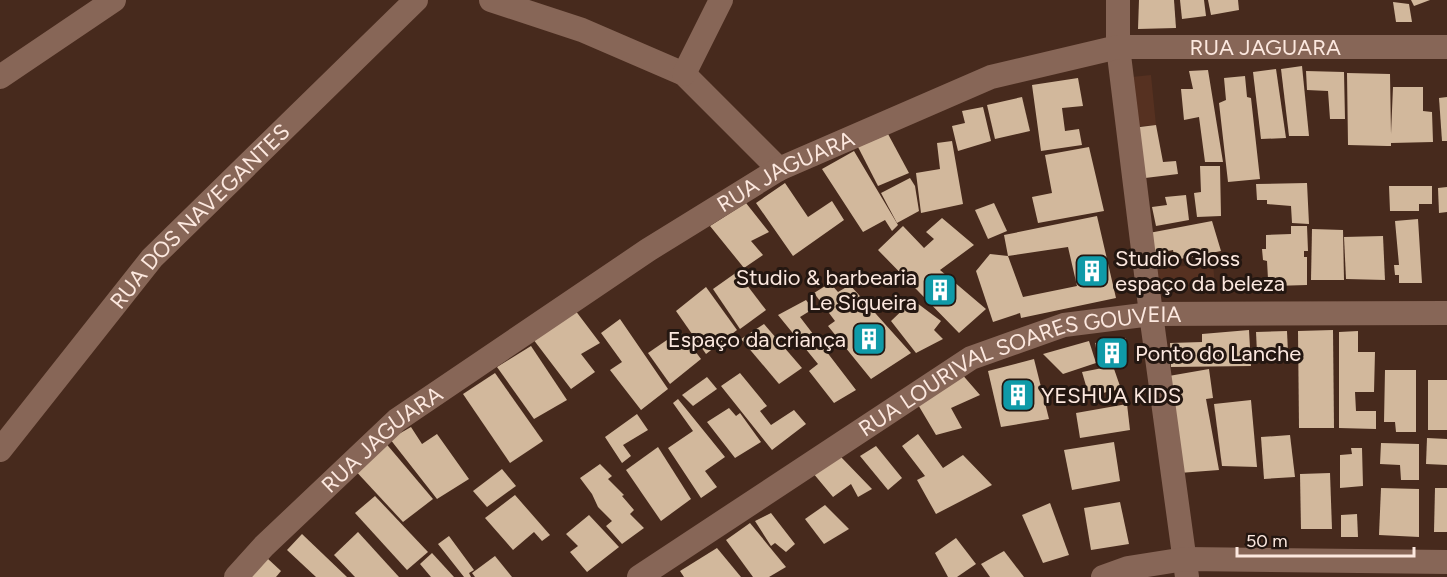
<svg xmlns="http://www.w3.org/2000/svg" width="1447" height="577" font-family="Figtree,sans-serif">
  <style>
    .built { fill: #563121 }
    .building { fill: #d2b89c; fill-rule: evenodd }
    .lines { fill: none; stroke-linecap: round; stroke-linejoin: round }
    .minor { stroke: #876657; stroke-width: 24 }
    .labels { text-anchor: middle; stroke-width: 6; stroke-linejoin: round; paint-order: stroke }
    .street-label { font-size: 22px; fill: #fce8df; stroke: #241711 }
    .poi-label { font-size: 22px; fill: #fce8df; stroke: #241711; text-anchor: start }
  </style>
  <rect width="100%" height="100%" fill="#472a1d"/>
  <g class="built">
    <path d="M1151,75L1156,125L1128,127L1122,78Z"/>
    <path d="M1213,264L1215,286L1158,291L1156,268Z"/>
  </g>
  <g class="building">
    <path d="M1139,0H1174L1176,28L1138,29Z"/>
    <path d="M1180,0H1204L1206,16L1182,19Z"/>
    <path d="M1208,0H1238L1239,10L1211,15Z"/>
    <path d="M1411,0H1430L1414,6Z"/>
    <path d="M1393,2L1409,4L1412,22H1396Z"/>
    <path d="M1302,66L1309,136H1289L1281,69Z"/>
    <path d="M1276,69L1286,138L1261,139L1253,72Z"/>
    <path d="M1208,70L1223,162H1205L1199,117L1184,120L1181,89H1193L1189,71Z"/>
    <path d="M1306,71L1344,72L1345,119H1330L1328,91L1307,90Z"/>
    <path d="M1347,73L1390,74L1391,134L1393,87H1423V111L1432,112L1433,142L1391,143V146H1387L1348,145Z"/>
    <path d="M1245,76L1247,97L1251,98L1260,179L1228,182L1219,103L1226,100L1224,78Z"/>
    <path d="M1078,78L1083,106L1062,108L1065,131L1079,129L1082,145L1041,151L1032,85Z"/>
    <path d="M1022,97L1030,131L995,139L987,105Z"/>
    <path d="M1447,97V141H1442L1439,98Z"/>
    <path d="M983,107L991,141L958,151L952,126L965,123L962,111Z"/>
    <path d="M1156,125L1163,162L1176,161L1178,174L1137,179L1132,128Z"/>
    <path d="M888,134L909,173L878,186L858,147Z"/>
    <path d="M952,141L963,204L921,213L916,173L940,169L937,143Z"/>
    <path d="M1089,147L1104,211L1038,223L1032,197L1052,193L1045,155Z"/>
    <path d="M854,151L898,225L892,231L885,220L863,232L822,169Z"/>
    <path d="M1200,166H1220L1221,216L1197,217L1194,193L1201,192Z"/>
    <path d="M910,178L915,186L919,211L897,223L881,193Z"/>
    <path d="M785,183L808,217L832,201L844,220L793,256L756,203Z"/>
    <path d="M1307,183L1309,224L1292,223L1291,206L1267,204V200H1257L1256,184Z"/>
    <path d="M1389,186H1432V204H1419V211H1390Z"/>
    <path d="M1447,187V212L1439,213L1438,188Z"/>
    <path d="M1186,195L1189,220L1156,226L1152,207L1167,205L1165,197Z"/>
    <path d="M746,203L769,232L751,241L763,255L744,268L710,226Z"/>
    <path d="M994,203L1007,231L988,239L975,210Z"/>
    <path d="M1097,216L1116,298L1021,318L1020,313L993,322L976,271L990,254L1008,256L1004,235ZM1068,247L1077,286L1023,297L1008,256Z"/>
    <path d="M942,218L974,245L940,270L986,309L959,333L878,250L903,226L924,248L934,239L926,232Z"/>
    <path d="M1418,219L1422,283H1399V275H1395L1394,265H1399L1395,221Z"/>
    <path d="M1212,221L1221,251L1175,260L1173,250L1153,254L1149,233Z"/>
    <path d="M1291,226H1307L1308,251H1304V257H1307V285L1274,286V278L1268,279L1267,261L1263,260L1262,249H1266V235L1291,234Z"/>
    <path d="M1312,229L1343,230L1344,280H1311Z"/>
    <path d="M1383,236L1385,280L1346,279L1344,237Z"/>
    <path d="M737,272L766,310L740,329L713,289Z"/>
    <path d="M830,283L838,292L850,285L911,353L871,379L828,326L835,321L814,293Z"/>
    <path d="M706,287L737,330L706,354L676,311Z"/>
    <path d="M806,300L813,309L800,317L856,390L834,403L809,371L818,364L778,315Z"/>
    <path d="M913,300L941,321L934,330L943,339L916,353L891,321Z"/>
    <path d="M575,310L600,343L581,354L595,372L571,389L533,339Z"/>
    <path d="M620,319L668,389L641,410L610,370L622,362L601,333Z"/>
    <path d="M764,324L802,368L779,384L741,339Z"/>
    <path d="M1249,330L1251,366L1171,367L1170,343L1202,342V334Z"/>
    <path d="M1333,330L1334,428H1299L1298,331Z"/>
    <path d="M680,331L701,359L670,384L648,353Z"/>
    <path d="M1287,331L1288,353H1257L1256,332Z"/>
    <path d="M1358,331V352H1375L1374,392H1355L1356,411H1376V429L1339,428V332Z"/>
    <path d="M1126,338L1128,362L1099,365L1095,343Z"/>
    <path d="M1089,341L1096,363L1063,374L1043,354Z"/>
    <path d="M531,346L567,400L534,419L497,367Z"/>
    <path d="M1034,359L1049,419L1001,427L988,371Z"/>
    <path d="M1113,366L1121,389L1089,396L1082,372Z"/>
    <path d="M1209,369L1213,398L1206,399L1219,470L1179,473L1163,377Z"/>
    <path d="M1385,370H1416V432H1396L1395,422H1384Z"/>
    <path d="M960,372L980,395L951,408L962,428L936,435L917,403Z"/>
    <path d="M495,373L543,441L510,463L463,394Z"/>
    <path d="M740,373L767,406L760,411L771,425L794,410L806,424L772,450L721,386Z"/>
    <path d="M707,377L717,389L693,406L682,395Z"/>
    <rect x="1428" y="380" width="19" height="50"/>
    <path d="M678,399L725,457L705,471L717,487L701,498L668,448L693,431L673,403Z"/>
    <path d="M1251,400L1257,467L1222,466L1214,404Z"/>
    <path d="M1127,404L1130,430L1080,438L1076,413Z"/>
    <path d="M729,408L736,416L740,413L761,442L735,458L707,422Z"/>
    <path d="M637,414L648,430L623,445L631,456L622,463L605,437Z"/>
    <path d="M411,427L422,444L437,434L469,479L437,499L390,439Z"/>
    <path d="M918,434L943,468L963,455L992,485L936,514L917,480L925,476L902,446Z"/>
    <path d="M1290,435L1295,477L1264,479L1261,437Z"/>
    <path d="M1427,438L1447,439V465L1426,464Z"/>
    <path d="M383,440L433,499L403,522L352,467Z"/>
    <path d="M1114,442L1120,481L1072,490L1064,450Z"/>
    <path d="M1381,443L1419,444V480H1401L1400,465L1380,464Z"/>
    <path d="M876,446L902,478L888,490L860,456Z"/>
    <path d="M658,447L691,499L661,521L626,470Z"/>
    <path d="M1351,448H1362L1363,486L1340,488V455L1352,454Z"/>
    <path d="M840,456L872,489L858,497L851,484L833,497L813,473Z"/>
    <path d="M600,464L612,476L608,479L624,495L622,496L634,510L630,514L644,528L622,544L606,526L612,521L598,507L592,494L580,478Z"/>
    <path d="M502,469L516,486L487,507L473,491Z"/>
    <path d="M1330,473L1332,529H1301L1300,474Z"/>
    <path d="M1381,488L1419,489V537L1379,535Z"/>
    <path d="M1435,488H1447V532H1434Z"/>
    <path d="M515,495L550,535L542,541L534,532L513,550L485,518Z"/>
    <path d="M375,496L428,552L407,570L355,513Z"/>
    <path d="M1120,502L1129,544L1091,550L1084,508Z"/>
    <path d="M1050,503L1069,555L1043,563L1022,515Z"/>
    <path d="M825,505L849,529L824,544L805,519Z"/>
    <path d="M771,513L795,544L786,552L775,543L771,546L755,521Z"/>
    <path d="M1357,514L1358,537H1341V515Z"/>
    <path d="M589,515L619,547L587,572L570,552L578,546L566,534Z"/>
    <path d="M750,523L786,567L769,577H753L726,540Z"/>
    <path d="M358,532L399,577H355L334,555Z"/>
    <path d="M302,534L347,577H316L287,550Z"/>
    <path d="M449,536L474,570L469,573L471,577H464L438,544Z"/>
    <path d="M956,538L976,564L957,577H948L935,553Z"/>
    <path d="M717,548L741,577H684L680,571Z"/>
    <path d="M1004,551L1024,577H990L981,564Z"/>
    <path d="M432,553L454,577H431L420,564Z"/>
    <path d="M495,556L512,577H475L472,573Z"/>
    <path d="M267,558L281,571L276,577H249Z"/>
  </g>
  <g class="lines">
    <g class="minor">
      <path d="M491,0L582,30L684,74L779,169"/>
      <path d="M1118,0V47L1151,314L1187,577"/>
      <path d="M684,74L721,0"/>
      <path d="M0,77L114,0"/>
      <path id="s1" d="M0,450L152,258L416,0"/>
      <path id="s2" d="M236,577L264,546L397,420L648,250L779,169L991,77L1118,47H1447"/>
      <path id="s3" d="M639,577L971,358L1064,325L1151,314L1447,313"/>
      <path d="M1103,577L1128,568L1185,559L1447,562"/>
    </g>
  </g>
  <defs>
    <symbol id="building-square" viewBox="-11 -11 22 22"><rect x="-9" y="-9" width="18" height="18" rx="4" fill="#0f9aa8" stroke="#241711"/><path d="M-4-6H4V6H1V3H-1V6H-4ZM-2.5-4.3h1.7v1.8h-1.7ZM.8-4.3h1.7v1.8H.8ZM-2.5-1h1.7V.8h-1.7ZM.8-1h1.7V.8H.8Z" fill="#fff"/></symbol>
  </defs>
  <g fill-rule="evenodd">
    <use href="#building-square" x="1073" y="252" width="38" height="38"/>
    <use href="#building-square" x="921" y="271" width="38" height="38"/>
    <use href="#building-square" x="850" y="320" width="38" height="38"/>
    <use href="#building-square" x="1093" y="334" width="38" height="38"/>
    <use href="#building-square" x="999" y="376" width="38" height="38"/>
  </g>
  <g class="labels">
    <g class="street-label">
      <text dy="8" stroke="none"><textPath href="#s2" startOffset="1191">RUA JAGUARA</textPath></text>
      <text dy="8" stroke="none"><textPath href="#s2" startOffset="687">RUA JAGUARA</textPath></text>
      <text dy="8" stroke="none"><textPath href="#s1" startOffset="308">RUA DOS NAVEGANTES</textPath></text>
      <text dy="8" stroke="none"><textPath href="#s3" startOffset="440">RUA LOURIVAL SOARES GOUVEIA</textPath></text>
      <text dy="8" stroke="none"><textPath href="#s2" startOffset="201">RUA JAGUARA</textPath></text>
    </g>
    <g class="poi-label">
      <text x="1115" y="266">Studio Gloss<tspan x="1115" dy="25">espaço da beleza</tspan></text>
      <text x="917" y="285" text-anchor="end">Studio &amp; barbearia<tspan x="917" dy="25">Le Siqueira</tspan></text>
      <text x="846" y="347" text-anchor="end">Espaço da criança</text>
      <text x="1135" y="361">Ponto do Lanche</text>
      <text x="1041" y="403">YESHUA KIDS</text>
    </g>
  </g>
  <path d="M1237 547v9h177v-9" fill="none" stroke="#fce8df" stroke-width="3"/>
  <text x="1246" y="547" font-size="18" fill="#fce8df" stroke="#241711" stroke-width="4.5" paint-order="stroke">50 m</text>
</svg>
